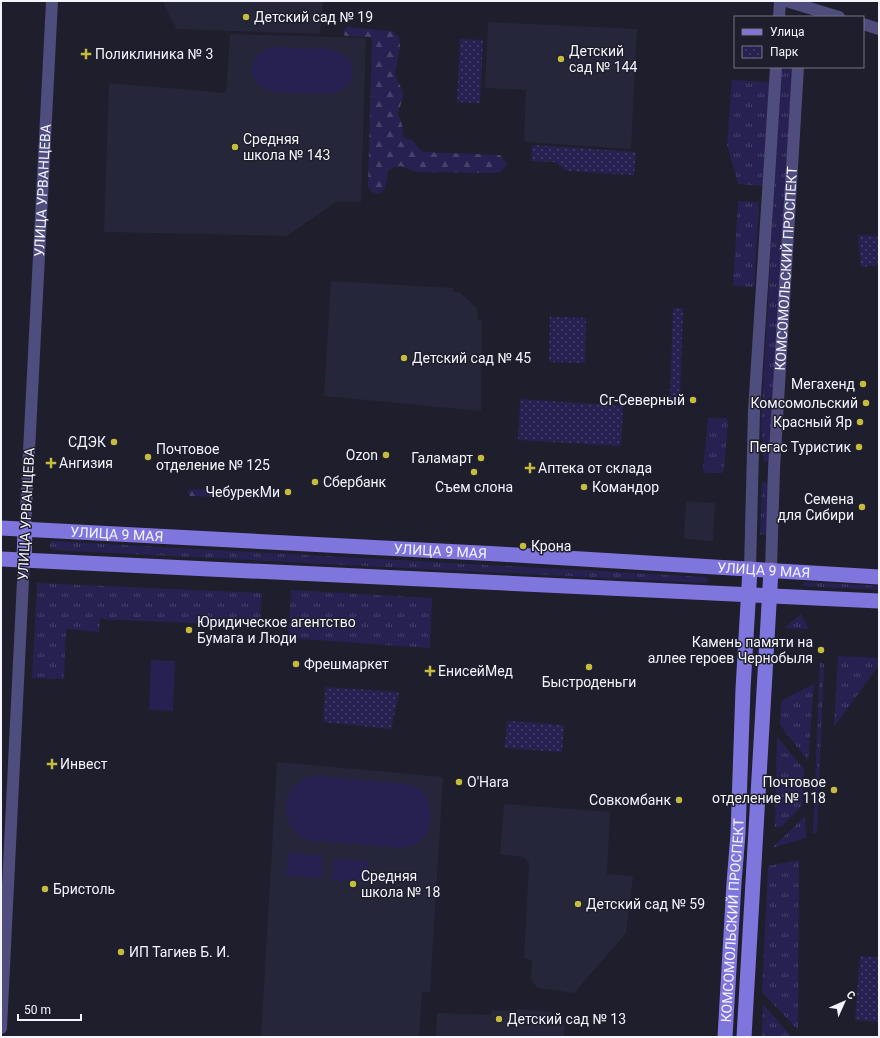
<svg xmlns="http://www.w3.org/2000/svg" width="880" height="1038" font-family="Roboto,sans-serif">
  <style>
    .built { fill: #26263a }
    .grass { fill: url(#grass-tufts) }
    .forest { fill: url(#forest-firs) }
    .park { fill: url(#park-dots) }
    .pitch { fill: #272151 }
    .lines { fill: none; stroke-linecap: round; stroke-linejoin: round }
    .minor { stroke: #4f4c7e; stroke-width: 12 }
    .major { stroke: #7f76dd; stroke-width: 15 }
    .poi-dot { fill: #c5bc3d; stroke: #1e1e2c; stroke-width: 1.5 }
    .labels { text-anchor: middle; stroke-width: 3; stroke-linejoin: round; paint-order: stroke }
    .poi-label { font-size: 14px; fill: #f4f4fe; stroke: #1e1e2c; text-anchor: start }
    .street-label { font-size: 14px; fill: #f4f4fe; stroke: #1e1e2c }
  </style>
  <defs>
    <pattern id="grass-tufts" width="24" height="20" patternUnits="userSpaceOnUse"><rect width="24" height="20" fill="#272151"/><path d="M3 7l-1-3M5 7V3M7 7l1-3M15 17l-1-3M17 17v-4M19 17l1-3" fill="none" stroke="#47426b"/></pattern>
    <pattern id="forest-firs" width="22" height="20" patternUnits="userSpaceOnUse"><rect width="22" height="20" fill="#272151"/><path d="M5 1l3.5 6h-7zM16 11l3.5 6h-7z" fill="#47426b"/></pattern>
    <pattern id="park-dots" width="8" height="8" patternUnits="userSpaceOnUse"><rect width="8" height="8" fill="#272151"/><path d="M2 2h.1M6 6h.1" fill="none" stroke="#47426b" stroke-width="1.8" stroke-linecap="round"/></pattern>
  </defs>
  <rect width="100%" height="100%" fill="#1e1e2c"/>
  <g class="built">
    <path d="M164,1H323L320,34L177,29L164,5Z"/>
    <path d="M488,22L637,29L631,149L528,142L524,140L526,90L485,88Z"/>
    <path d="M230,34L366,38L361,202H336L287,236L104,232L109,83L226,93Z"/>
    <path d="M331,281L453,288V292H459L477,308L478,320H482L481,411L324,396Z"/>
    <path d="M686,501L715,503L713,541L684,539Z"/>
    <path d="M277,762L443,777L430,992H422L419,1037H261Z"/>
    <path d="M504,804L610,812L607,874L633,876L626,933L574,993L537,988L531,979L532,960L524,959L529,863L524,857L500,854Z"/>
    <path d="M517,1009L552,1012V1015L558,1016L565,1023L564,1037H436L437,1013L491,1015L492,1010L517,1011Z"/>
  </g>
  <g class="grass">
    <path d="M781,67H792L770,461L764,462L761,425Z"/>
    <path d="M732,80L769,82L763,186L738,184L727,144Z"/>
    <path d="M738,201L759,202L754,287L733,286Z"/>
    <path d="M708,418H726L728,421L724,470L722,473H706L703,470Z"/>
    <path d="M762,482L769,483L766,535L760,534Z"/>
    <path d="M52,541L706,577L708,578V581L705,583L53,550L50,548V543Z"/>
    <path d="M804,582L879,586V590L803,586Z"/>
    <path d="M37,583L262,593L260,626L100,619L99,632L66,629L64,679L32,678Z"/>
    <path d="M291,590L432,598L430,648L288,638Z"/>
    <path d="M801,614L809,629L784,628Z"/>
    <path d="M838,656L879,658V665L834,727Z"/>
    <path d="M820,663H824L817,833H813Z"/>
    <path d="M814,684L808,761L780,725L781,701Z"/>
    <path d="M777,737L804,769L802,806L781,827H775Z"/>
    <path d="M805,816L806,838L772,848Z"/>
    <path d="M799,860L798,1030L762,992L768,866Z"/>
    <path d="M763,1004L792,1037H762Z"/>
  </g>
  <g class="forest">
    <path d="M348,27L392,31L399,37L400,46L395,75L403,92V97L398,113L402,125L403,137L413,141L422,152L500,155L506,162C506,169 502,171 496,173L416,172L401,166L395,167L388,171C386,180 388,192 377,194L372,192L368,186L372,39L371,37L346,36L344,35L343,31L345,29Z"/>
    <path d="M190,489L269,492L273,493L275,497L271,499L192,496H190L187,492Z"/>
  </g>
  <g class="park">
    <path d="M460,39L483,40L480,103L457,102Z"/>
    <path d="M532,145L636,152L634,175L567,171L555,162L531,161Z"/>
    <path d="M858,235L879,236V265L861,267Z"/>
    <path d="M673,308H683L680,399H670Z"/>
    <path d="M550,317L586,318L585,363L549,362Z"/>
    <path d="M520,399L623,406L621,446L518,440Z"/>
    <path d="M325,687L399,692L391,729L323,722Z"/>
    <path d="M507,721L564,725L562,752L505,748Z"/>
    <path d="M860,956L879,957V1022L855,1020Z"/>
  </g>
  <g class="pitch">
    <path d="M274,47L330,49C360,55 360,89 330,94L274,92C244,86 244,52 274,47Z"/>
    <path d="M151,660L175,661L173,711L149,710Z"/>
    <path d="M314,776L412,784C427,793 429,800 430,817C430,836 421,845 402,848L305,840C277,823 280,783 314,776Z"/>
    <path d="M288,853L323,855L322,878L286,876Z"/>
    <path d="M333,859L369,861L368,882L332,880Z"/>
  </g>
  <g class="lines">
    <g class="minor">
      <path d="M786,1L839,17"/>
      <path d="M779,17L780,1"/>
      <path d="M863,24L879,29"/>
      <path id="s1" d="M25,530L52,1"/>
      <path d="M750,569L754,411L776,67"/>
      <path id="s2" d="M771,570L774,469L798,67"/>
      <path d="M1,1028L24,560"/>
    </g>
    <g class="major">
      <path id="s3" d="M1,528L499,554L879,577"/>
      <path d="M1,559L879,601"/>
      <path d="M24,560L25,530"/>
      <path id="s4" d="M725,1037L734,883L738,834L743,689L750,569"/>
      <path d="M744,1037L771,570"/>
    </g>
  </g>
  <g class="poi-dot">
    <circle cx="246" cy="17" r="4"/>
    <path d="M84 48h4v4h4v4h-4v4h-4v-4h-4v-4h4z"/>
    <circle cx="561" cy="59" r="4"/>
    <circle cx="235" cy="147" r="4"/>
    <circle cx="404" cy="358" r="4"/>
    <circle cx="863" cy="384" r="4"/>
    <circle cx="693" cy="400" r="4"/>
    <circle cx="866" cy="403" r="4"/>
    <circle cx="860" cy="422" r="4"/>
    <circle cx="114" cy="442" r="4"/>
    <circle cx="859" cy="447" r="4"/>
    <circle cx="386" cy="455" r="4"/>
    <circle cx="148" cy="457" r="4"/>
    <circle cx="481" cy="458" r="4"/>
    <path d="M49 457h4v4h4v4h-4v4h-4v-4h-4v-4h4z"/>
    <path d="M528 462h4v4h4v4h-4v4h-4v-4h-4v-4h4z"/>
    <circle cx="474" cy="472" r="4"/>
    <circle cx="315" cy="482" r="4"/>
    <circle cx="584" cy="487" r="4"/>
    <circle cx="288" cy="492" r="4"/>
    <circle cx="862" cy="507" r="4"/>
    <circle cx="523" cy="546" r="4"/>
    <circle cx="189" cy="630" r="4"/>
    <circle cx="821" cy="650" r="4"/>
    <circle cx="296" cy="664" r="4"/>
    <circle cx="589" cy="667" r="4"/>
    <path d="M428 665h4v4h4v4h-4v4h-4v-4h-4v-4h4z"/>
    <path d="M50 758h4v4h4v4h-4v4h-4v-4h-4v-4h4z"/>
    <circle cx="459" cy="782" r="4"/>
    <circle cx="834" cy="790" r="4"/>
    <circle cx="679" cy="800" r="4"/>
    <circle cx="353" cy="884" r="4"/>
    <circle cx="45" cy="889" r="4"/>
    <circle cx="578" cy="904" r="4"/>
    <circle cx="121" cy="952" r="4"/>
    <circle cx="499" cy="1019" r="4"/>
  </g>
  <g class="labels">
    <g class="poi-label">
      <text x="254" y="22">Детский сад № 19</text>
      <text x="569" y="56">Детский<tspan x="569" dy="16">сад № 144</tspan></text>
      <text x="95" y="59">Поликлиника № 3</text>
      <text x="243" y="144">Средняя<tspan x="243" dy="16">школа № 143</tspan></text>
      <text x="412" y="363">Детский сад № 45</text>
      <text x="855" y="389" text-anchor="end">Мегахенд</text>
      <text x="685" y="405" text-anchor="end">Сг-Северный</text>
      <text x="858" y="408" text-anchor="end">Комсомольский</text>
      <text x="852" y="427" text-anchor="end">Красный Яр</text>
      <text x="106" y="447" text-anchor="end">СДЭК</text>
      <text x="851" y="452" text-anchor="end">Пегас Туристик</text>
      <text x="156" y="454">Почтовое<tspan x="156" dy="16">отделение № 125</tspan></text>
      <text x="378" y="460" text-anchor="end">Ozon</text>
      <text x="473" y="463" text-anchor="end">Галамарт</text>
      <text x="59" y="468">Ангизия</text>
      <text x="538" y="473">Аптека от склада</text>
      <text x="323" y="487">Сбербанк</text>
      <text x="474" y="492" text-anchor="middle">Съем слона</text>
      <text x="592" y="492">Командор</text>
      <text x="280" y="497" text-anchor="end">ЧебурекМи</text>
      <text x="854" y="504" text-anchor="end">Семена<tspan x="854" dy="16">для Сибири</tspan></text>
      <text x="531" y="551">Крона</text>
      <text x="197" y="627">Юридическое агентство<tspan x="197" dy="16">Бумага и Люди</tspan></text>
      <text x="813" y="647" text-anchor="end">Камень памяти на<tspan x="813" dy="16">аллее героев Чернобыля</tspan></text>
      <text x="304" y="669">Фрешмаркет</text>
      <text x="438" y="676">ЕнисейМед</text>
      <text x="589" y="687" text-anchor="middle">Быстроденьги</text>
      <text x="60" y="769">Инвест</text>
      <text x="467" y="787">O'Hara</text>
      <text x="826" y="787" text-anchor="end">Почтовое<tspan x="826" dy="16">отделение № 118</tspan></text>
      <text x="671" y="805" text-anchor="end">Совкомбанк</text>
      <text x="361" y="881">Средняя<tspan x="361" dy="16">школа № 18</tspan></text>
      <text x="53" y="894">Бристоль</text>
      <text x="586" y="909">Детский сад № 59</text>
      <text x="129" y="957">ИП Тагиев Б. И.</text>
      <text x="507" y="1024">Детский сад № 13</text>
    </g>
    <g class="street-label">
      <text dy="5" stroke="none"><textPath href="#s1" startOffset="340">УЛИЦА УРВАНЦЕВА</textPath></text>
      <text dy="5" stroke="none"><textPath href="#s2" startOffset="302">КОМСОМОЛЬСКИЙ ПРОСПЕКТ</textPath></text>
      <text transform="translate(26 514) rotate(-87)" y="5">УЛИЦА УРВАНЦЕВА</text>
      <text dy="5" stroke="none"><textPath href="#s3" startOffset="116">УЛИЦА 9 МАЯ</textPath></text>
      <text dy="5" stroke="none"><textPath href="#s3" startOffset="440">УЛИЦА 9 МАЯ</textPath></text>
      <text dy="5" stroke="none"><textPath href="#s3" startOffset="764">УЛИЦА 9 МАЯ</textPath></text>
      <text dy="5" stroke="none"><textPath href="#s4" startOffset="117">КОМСОМОЛЬСКИЙ ПРОСПЕКТ</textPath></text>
    </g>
  </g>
  <rect width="880" height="1038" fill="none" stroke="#f4f4fe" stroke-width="4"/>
  <rect x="734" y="16" width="130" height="52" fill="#1e1e2c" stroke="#747480"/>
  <rect x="742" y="29" width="20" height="6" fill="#7f76dd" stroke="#747480"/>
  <text x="770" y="36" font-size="12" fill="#f4f4fe">Улица</text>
  <rect x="742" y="46" width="20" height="12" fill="url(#park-dots)" stroke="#747480"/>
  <text x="770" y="56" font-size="12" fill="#f4f4fe">Парк</text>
  <g transform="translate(844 1002) rotate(45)" stroke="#1e1e2c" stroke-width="3" paint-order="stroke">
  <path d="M0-3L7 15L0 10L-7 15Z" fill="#f4f4fe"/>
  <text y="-6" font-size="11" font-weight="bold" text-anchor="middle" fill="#f4f4fe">С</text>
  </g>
  <path d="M18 1014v6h63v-6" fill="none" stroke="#f4f4fe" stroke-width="2"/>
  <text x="24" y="1014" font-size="12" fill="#f4f4fe" stroke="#1e1e2c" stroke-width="3" paint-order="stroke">50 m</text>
</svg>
